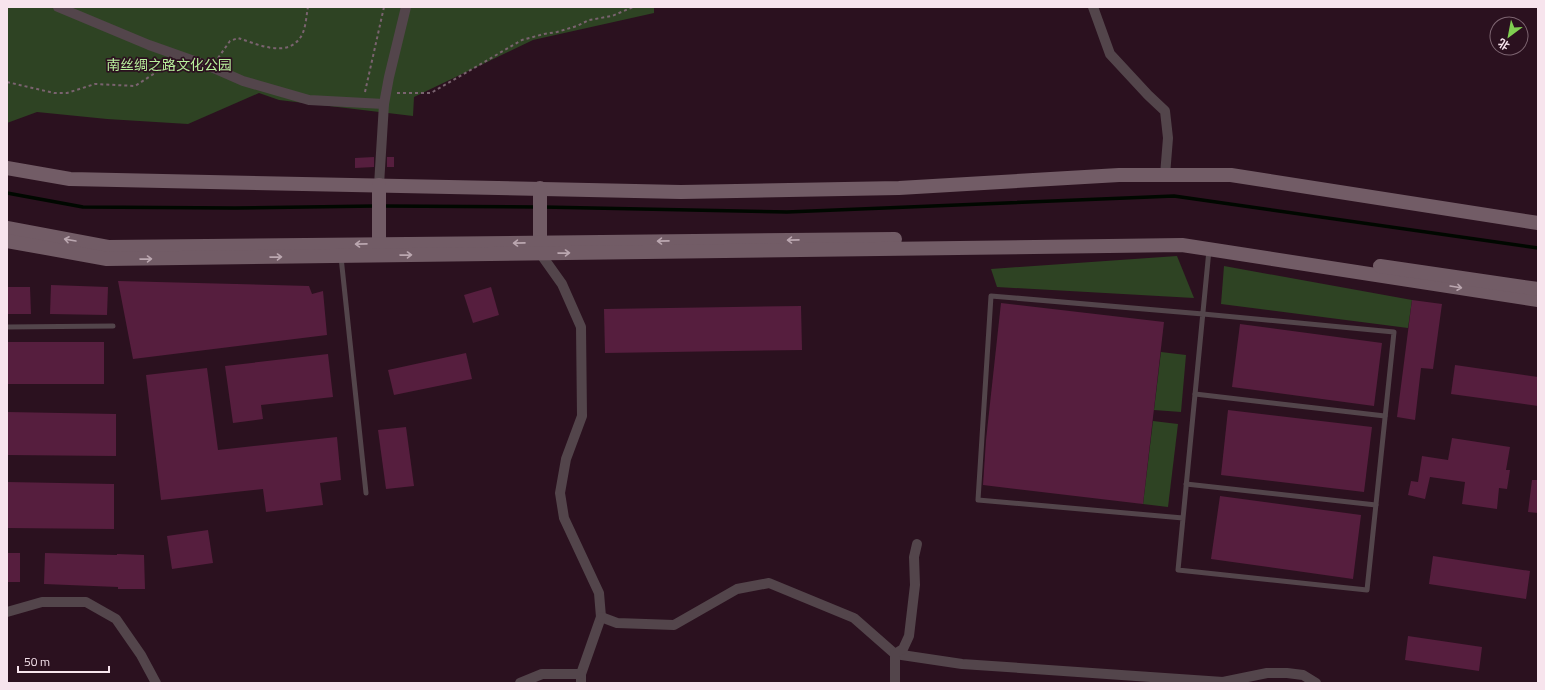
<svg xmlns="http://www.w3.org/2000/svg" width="1545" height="690" font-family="'Titillium Web','Noto Sans SC',sans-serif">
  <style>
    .green { fill: #2e4323 }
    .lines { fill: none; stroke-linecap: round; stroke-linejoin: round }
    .stream { stroke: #000800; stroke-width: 3.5 }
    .building { fill: #561e3e }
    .path { stroke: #7a636f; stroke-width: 2; stroke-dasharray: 3 3; stroke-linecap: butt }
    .lane { stroke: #53454b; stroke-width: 5 }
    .street { stroke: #53454b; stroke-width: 10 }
    .secondary { stroke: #725c66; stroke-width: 14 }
    .oneway { stroke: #bba7b0 }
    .labels { text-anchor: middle; stroke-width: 3.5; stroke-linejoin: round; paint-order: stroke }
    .park-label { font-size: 14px; fill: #b8ef9c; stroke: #2b111f }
  </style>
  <rect width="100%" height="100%" fill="#2b111f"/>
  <g class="green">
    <path d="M7,7H654V13L533,40L414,97L413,116L279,100L259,93L188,124L107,119L37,112L7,123Z"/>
    <path d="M1177,256L1194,298L997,287L991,269Z"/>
    <path d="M1224,266L1412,300L1408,328L1221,304Z"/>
    <path d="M1161,352L1186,355L1181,412L1154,410Z"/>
    <path d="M1153,421L1178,424L1168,507L1143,504Z"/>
  </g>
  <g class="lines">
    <g class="stream">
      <path d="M7,193L83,207L235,208L375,206"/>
      <path d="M381,206L537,207"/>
      <path d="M543,207L787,212L1174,196L1538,248"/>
    </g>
  </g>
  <g class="building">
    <path d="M374,157V167L355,168V158Z"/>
    <rect x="387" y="157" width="7" height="10"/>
    <path d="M118,281L309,286L312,294L323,291L327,335L133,359Z"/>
    <path d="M51,285L108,287L107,315L50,314Z"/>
    <path d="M7,287H30L31,314H7Z"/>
    <path d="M491,287L499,315L473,323L464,295Z"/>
    <path d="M1412,300L1442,304L1433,369L1421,368L1415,420L1397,417Z"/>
    <path d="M1001,303L1164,322L1143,504L983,485L986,440Z"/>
    <path d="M801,306L802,350L605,353L604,309Z"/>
    <path d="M1240,324L1382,343L1374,406L1232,387Z"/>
    <rect x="7" y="342" width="97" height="42"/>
    <path d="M466,353L472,379L394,395L388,370Z"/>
    <path d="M328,354L333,397L261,405L263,419L233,423L225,366Z"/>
    <path d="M1455,365L1538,377V406L1451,394Z"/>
    <path d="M207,368L218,450L337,437L341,480L320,483L323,505L266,512L263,489L161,500L146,375Z"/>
    <path d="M1228,410L1372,427L1364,492L1221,475Z"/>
    <path d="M7,412L116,414V456L7,455Z"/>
    <path d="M406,427L414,486L386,489L378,430Z"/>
    <path d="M1452,438L1510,447L1506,470H1510L1507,489L1499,488L1497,509L1462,504L1465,482L1430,477L1425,499L1408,495L1411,481L1418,482L1422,456L1448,460Z"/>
    <path d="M1532,480H1538V513L1528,512Z"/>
    <path d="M7,482L114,484V529L7,528Z"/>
    <path d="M1220,496L1361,515L1353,579L1211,559Z"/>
    <path d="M208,530L213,563L172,569L167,536Z"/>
    <rect x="7" y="553" width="13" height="29"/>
    <path d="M45,553L117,555V554L144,555L145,589H118V587L44,584Z"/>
    <path d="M1433,556L1530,571L1526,599L1429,584Z"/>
    <path d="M1408,636L1482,647L1479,671L1405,660Z"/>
  </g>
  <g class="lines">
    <g class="path">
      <path d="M265,7H269"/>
      <path d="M218,58L230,41L238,38C257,44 286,58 300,38C306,30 306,17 308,7"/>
      <path d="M7,82L54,93H67L95,84L135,86L169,64"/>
      <path d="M365,92L384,7"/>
      <path d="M397,93H431L522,40L544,34L557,32L577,26L589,20L612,16L633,7"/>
    </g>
    <g class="lane">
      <path d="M341,257L366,493"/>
      <path d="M7,327L113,326"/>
      <path d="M1195,394L1385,416"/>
      <path d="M1186,484L1376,505"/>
      <path d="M1183,518L978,500L991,296L1203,314L1394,332L1367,590L1178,570C1188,464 1198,357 1209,250"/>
    </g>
    <g class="street">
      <path d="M58,7L149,45L211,67L243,81L309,100L384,104"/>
      <path d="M1093,7L1110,54L1148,95L1165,111L1168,138L1165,175"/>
      <path d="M379,185L384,104L389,77L406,7"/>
      <path d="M540,253L562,284L581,327L582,416L566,459L560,493L564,518L599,593L601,617L581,674V683"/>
      <path d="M7,612L42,602H86L116,619L141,655L156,683"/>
      <path d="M601,617L617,623L674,625L737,589L769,583L854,618L895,654L962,664L1223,682L1267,673H1287L1303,675L1316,683"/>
      <path d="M520,683L542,674H581"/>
      <path d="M895,683V654L903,649L909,636L915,585L914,557L917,544"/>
    </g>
    <g class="secondary">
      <path d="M7,168L70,179L681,192L899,188L1119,175H1231L1538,223"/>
      <path d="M379,185V244"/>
      <path d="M540,188V252"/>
      <path d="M7,228L108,247L895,239"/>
      <path d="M7,241L107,259L1182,245L1538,300"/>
      <path d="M1380,266L1538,289"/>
    </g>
  </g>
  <defs><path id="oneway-shaft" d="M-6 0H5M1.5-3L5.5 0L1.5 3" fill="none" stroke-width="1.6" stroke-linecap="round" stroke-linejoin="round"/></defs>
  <g class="oneway">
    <use href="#oneway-shaft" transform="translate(70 240) rotate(-170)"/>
    <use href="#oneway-shaft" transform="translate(793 240) rotate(179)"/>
    <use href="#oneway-shaft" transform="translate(663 241) rotate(179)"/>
    <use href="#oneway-shaft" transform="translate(519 243) rotate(179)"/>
    <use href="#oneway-shaft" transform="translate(361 244) rotate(179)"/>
    <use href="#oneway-shaft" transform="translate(564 253) rotate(-1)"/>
    <use href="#oneway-shaft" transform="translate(406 255) rotate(-1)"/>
    <use href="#oneway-shaft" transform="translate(276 257) rotate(-1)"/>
    <use href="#oneway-shaft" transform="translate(146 259) rotate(-1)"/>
    <use href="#oneway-shaft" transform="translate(1456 287) rotate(9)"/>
  </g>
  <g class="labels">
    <g class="park-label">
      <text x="169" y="70">南丝绸之路文化公园</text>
    </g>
  </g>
  <rect width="1545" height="690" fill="none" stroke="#f7e4ed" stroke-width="16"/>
  <g transform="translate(1509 36) rotate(212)"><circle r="19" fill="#2b111f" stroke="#7d6571"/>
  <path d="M0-3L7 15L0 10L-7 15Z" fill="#80d051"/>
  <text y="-6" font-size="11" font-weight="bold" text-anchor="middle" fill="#f7e4ed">北</text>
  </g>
  <path d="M18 666v6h91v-6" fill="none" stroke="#f7e4ed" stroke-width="2"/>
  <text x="24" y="666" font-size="12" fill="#f7e4ed" stroke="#2b111f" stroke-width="3" paint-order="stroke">50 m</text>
</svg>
